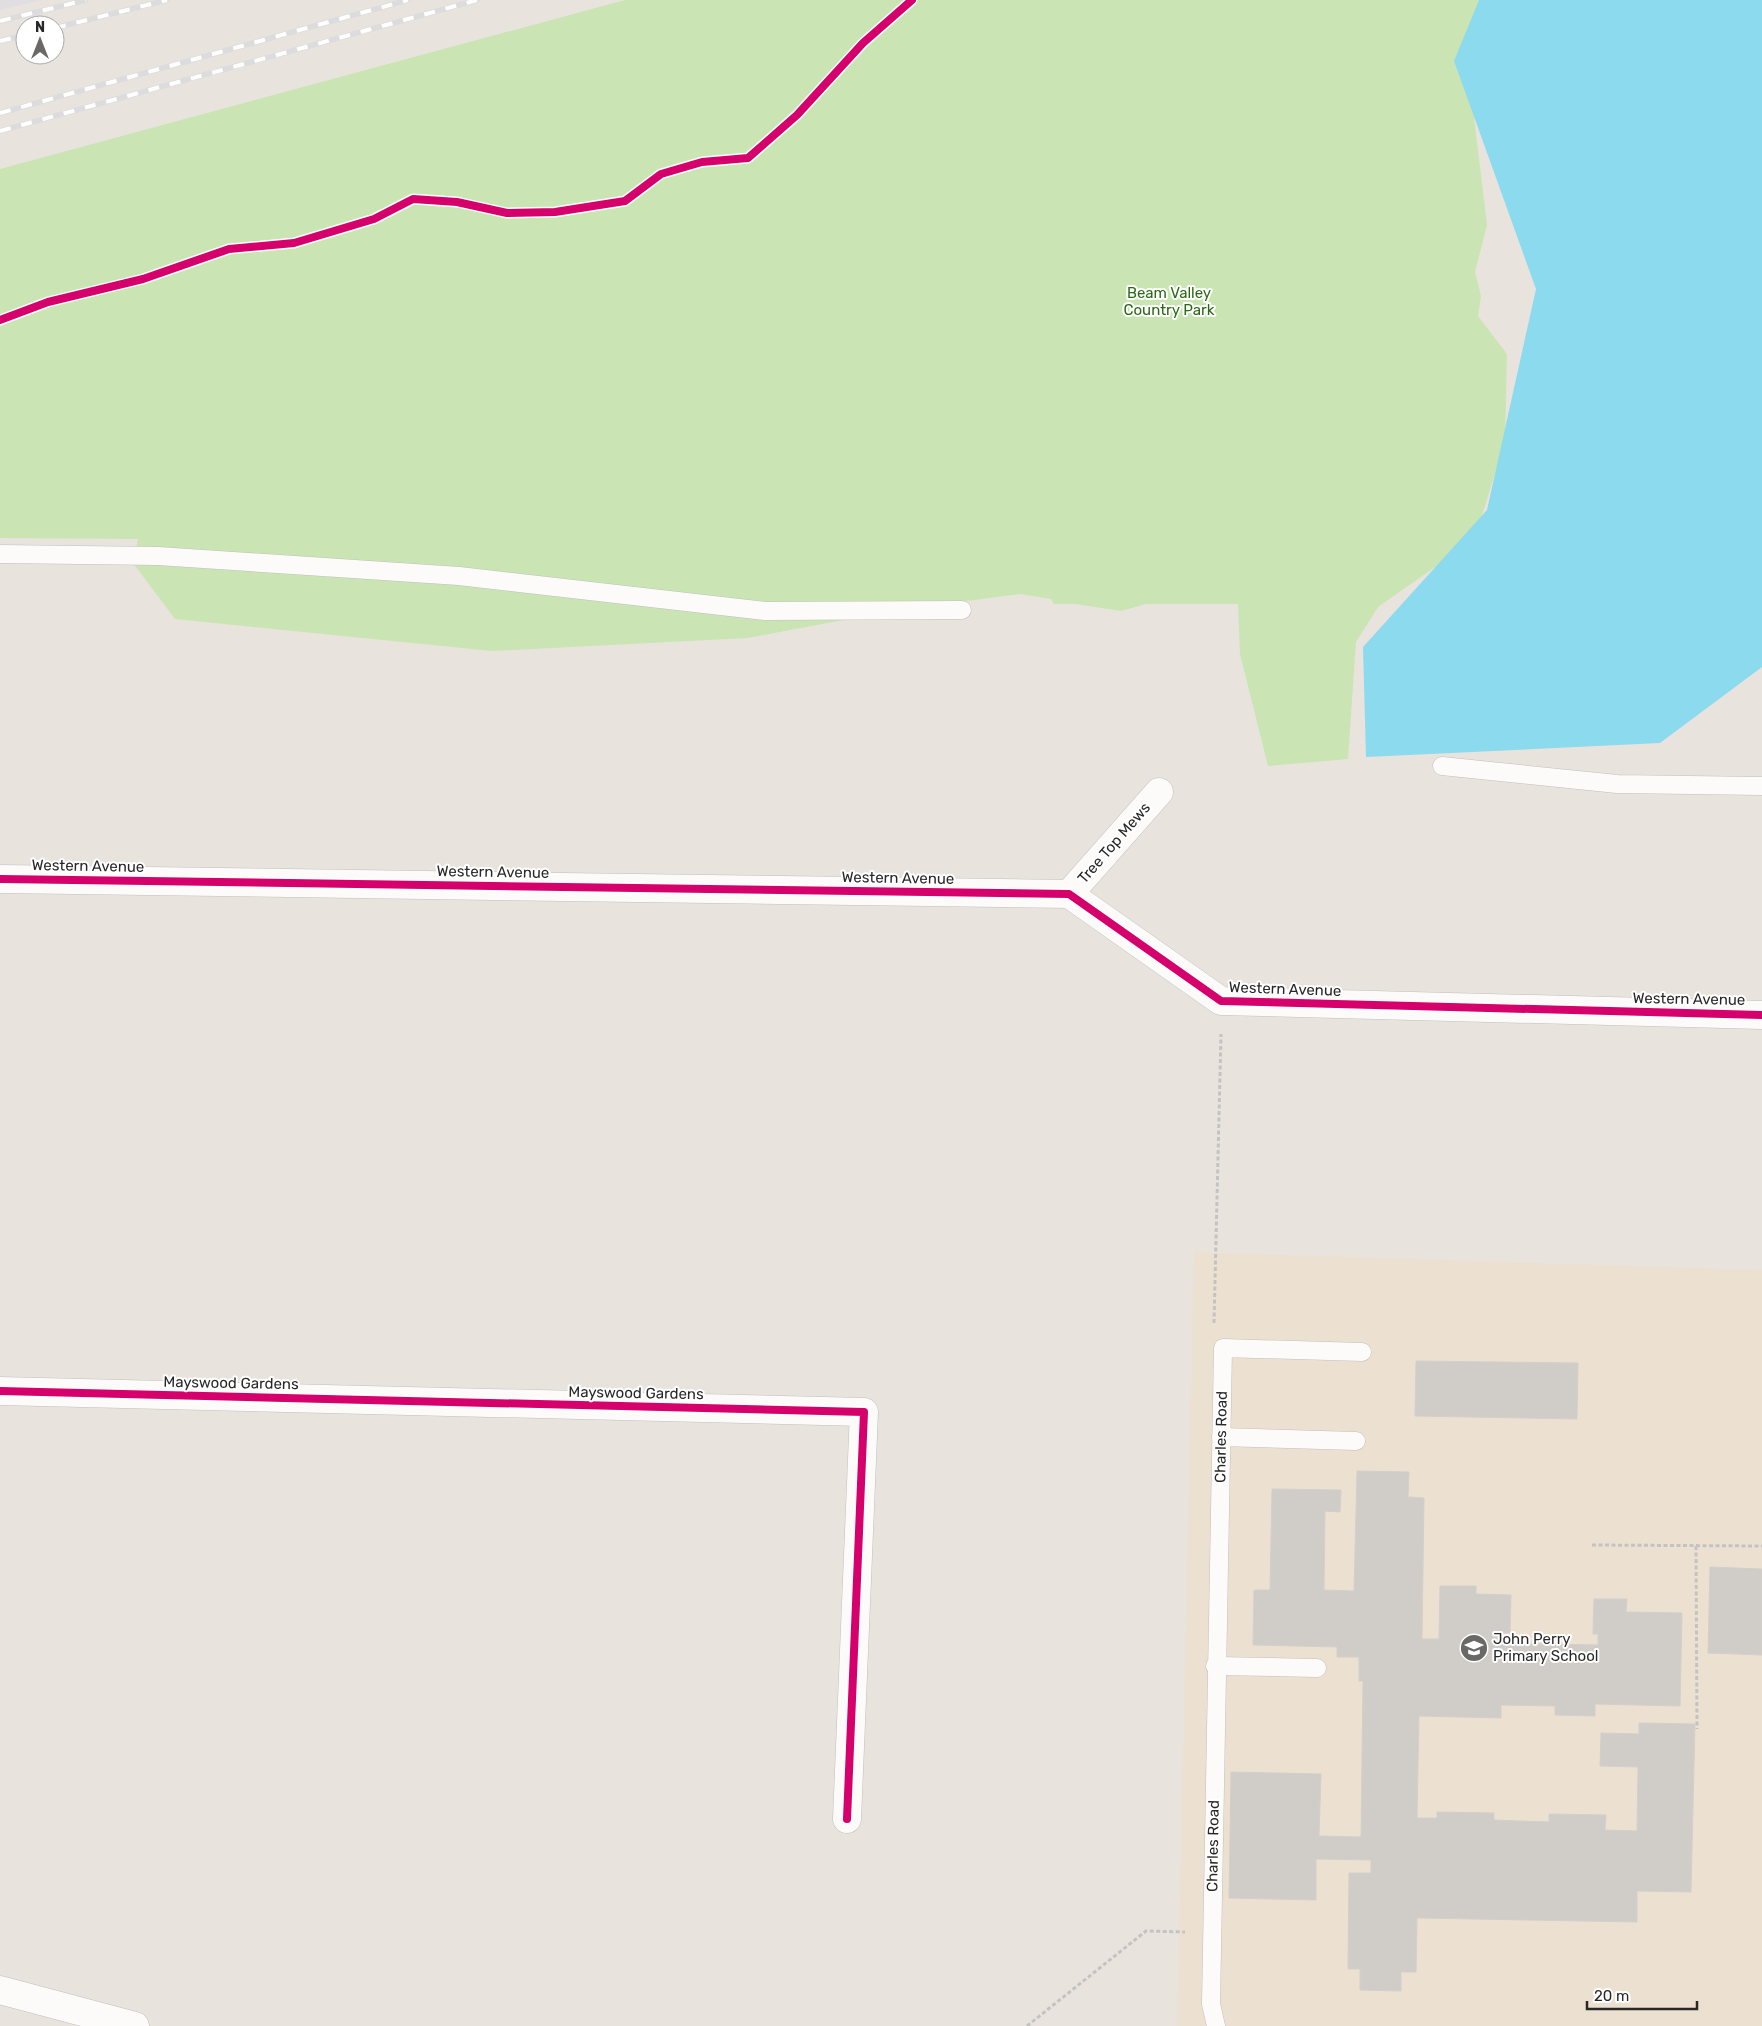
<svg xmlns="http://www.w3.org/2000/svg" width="1762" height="2026" font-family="Rubik,sans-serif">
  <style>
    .industrial { fill: #e1dee1 }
    .education { fill: #ece1d1 }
    .green { fill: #cae5b3 }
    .water { fill: #8cdaee }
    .building { fill: #d0cdc9; stroke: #d3cfca }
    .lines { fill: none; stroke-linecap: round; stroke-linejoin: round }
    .service-casing { stroke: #c1bfbf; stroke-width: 19 }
    .minor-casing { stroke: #c1bfbf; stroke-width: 29 }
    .path { stroke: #c4c3c3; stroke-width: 3; stroke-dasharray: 4 2.5; stroke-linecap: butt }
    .service { stroke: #fcfbfa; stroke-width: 18 }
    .minor { stroke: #fcfbfa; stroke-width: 28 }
    .rail-casing { stroke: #dcdcde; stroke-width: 5.5 }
    .rail { stroke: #fff; stroke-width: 4; stroke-dasharray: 11; stroke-linecap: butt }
    .cycleway-casing { stroke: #fff; stroke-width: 11 }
    .cycleway { stroke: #d6006c; stroke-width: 8 }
    .labels { text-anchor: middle; stroke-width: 4; stroke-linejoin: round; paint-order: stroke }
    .park-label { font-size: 15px; fill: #2b6915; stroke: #fff }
    .street-label { font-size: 15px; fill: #282828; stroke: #fff }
    .poi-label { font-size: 15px; fill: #282828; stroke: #fff; text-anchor: start }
  </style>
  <rect width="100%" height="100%" fill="#e8e3dd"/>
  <path class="industrial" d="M0,0H41L0,10Z"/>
  <path class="education" d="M1194,1252L1762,1270V2026H1177Z"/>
  <path class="green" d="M625,0H1488L1466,51L1487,225L1475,272L1481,296L1478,316L1507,354L1505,441L1480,522L1438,565L1378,607L1356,642L1348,759L1268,766L1240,654L1238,604H1146L1121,611L1076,604H1054L1051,599L1020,594L897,610L748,638L492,651L175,619L133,563L138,539L0,538V169Z"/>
  <path class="water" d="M1479,0H1762V667L1660,743L1366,757L1363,647L1487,510L1536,289L1454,61Z"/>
  <g class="building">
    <path d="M1416,1361L1578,1363L1577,1419L1415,1416Z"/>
    <path d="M1357,1471L1409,1472L1408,1497L1424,1498L1422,1639H1439L1440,1586H1476V1594L1511,1595L1510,1633H1501V1643L1598,1645V1634H1593L1594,1599H1627L1626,1612L1682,1613L1680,1706L1595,1704V1716L1555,1715V1706L1501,1705V1718L1419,1716L1417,1818H1437V1812L1494,1813V1820L1549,1822V1814L1606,1815L1605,1830L1637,1831L1638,1767L1600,1766L1601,1733L1639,1734V1723L1695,1724L1691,1892L1637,1891V1922L1417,1918L1416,1972H1401V1991L1360,1990V1969H1348L1349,1873H1371V1860L1316,1859V1900L1229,1898L1231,1772L1321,1774L1319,1836L1361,1837L1363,1681H1359V1657H1337V1647L1253,1645L1254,1590H1270L1272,1489L1341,1490L1340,1512L1325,1511L1324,1590L1354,1591Z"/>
    <path d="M1710,1567L1762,1569V1655L1708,1653Z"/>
  </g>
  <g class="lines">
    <defs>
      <g id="service">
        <path d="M0,554L158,556L459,576L765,611L962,610"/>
        <path d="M1442,766L1617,784L1762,786"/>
        <path d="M1221,1437L1356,1441"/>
        <path d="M1215,1666L1317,1668"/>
        <path d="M1216,2026L1211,2004L1223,1348L1362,1352"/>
      </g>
      <g id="minor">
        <path d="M0,879L1069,894L1221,1001L1762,1015"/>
        <path d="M1069,894L1159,792"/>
        <path d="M0,1391L864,1412L847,1819"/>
        <path d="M0,1990L135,2026"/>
      </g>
    </defs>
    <use href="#service" class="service-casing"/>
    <use href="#minor" class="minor-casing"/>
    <g class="path">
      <path d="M1214,1323L1221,1034"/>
      <path d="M1592,1545L1762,1546"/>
      <path d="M1696,1546L1697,1729"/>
      <path d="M1027,2026L1146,1931L1185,1932"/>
    </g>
    <use href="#service" class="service"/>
    <use href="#minor" class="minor"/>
    <defs>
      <g id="rail">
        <path d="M0,21L86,0"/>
        <path d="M55,28L167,0"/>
        <path d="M0,41L25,35"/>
        <path d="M0,113L408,0"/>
        <path d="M0,131L477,0"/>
      </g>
    </defs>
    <use href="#rail" class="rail-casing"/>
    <use href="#rail" class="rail"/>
    <defs>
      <g id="cycleway">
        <path d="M0,320L48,302L143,279L229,249L294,243L374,219L413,199L457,202L507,213L555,212L625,201L661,174L702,162L748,158L797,115L863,43L912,0"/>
        <path d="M0,879L1069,894L1221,1001L1762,1015"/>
        <path d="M0,1391L864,1412L847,1819"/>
      </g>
    </defs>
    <use href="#cycleway" class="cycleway-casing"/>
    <use href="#cycleway" class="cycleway"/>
  </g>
  <defs>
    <symbol id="school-disc" viewBox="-11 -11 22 22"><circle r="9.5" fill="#6b6967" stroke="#fff"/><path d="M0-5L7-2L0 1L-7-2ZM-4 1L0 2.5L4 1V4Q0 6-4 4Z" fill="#fff"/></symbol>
  </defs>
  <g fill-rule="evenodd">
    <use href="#school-disc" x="1458" y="1632" width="32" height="32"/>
  </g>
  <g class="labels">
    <g class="park-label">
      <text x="1169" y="298">Beam Valley<tspan x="1169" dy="17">Country Park</tspan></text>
    </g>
    <g class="street-label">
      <text transform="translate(1114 843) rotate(-49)" y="5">Tree Top Mews</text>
      <text transform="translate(88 866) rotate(1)" y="5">Western Avenue</text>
      <text transform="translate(493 872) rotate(1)" y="5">Western Avenue</text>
      <text transform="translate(898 878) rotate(1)" y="5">Western Avenue</text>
      <text transform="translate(1285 989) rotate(2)" y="5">Western Avenue</text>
      <text transform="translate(1689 999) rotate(1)" y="5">Western Avenue</text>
      <text transform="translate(231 1383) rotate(1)" y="5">Mayswood Gardens</text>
      <text transform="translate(636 1393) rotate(1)" y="5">Mayswood Gardens</text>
      <text transform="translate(1221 1437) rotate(-89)" y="5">Charles Road</text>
      <text transform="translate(1213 1846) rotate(-89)" y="5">Charles Road</text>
    </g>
    <g class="poi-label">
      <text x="1493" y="1644">John Perry<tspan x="1493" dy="17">Primary School</tspan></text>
    </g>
  </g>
  <g transform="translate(40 40)"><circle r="24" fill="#ffffff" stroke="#a9a9a9"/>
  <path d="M0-4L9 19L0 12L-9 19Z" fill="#6b6967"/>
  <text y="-8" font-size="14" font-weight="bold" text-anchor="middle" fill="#282828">N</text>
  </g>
  <path d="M1587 2001v8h110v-8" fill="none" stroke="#282828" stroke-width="2.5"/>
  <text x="1594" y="2001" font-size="15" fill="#282828" stroke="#ffffff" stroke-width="4" paint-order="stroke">20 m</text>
</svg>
